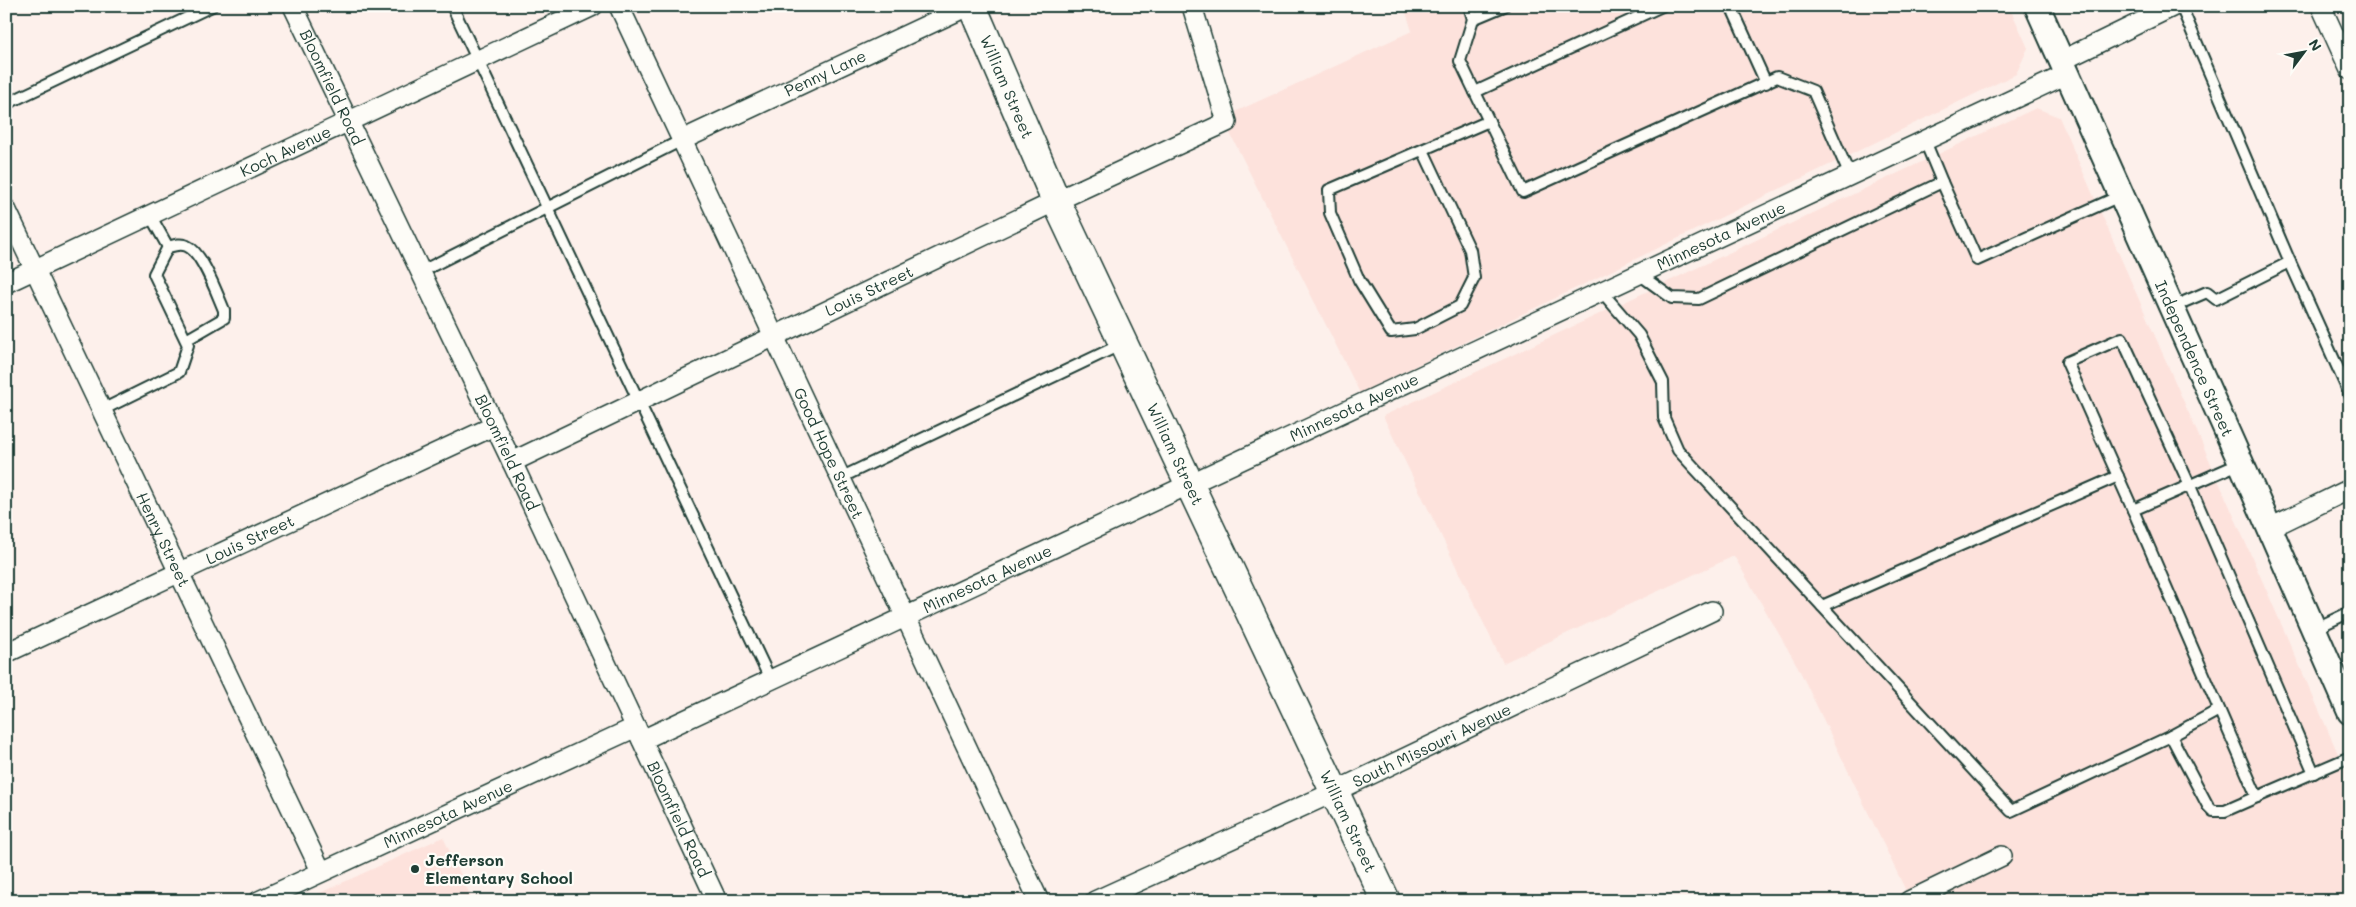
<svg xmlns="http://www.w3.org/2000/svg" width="2356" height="907" font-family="Mali,sans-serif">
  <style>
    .built { fill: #fde2dc }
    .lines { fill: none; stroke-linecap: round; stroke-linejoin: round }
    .service-casing { stroke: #1f3d34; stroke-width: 14 }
    .minor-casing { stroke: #1f3d34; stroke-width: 22 }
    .tertiary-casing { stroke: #1f3d34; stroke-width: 28 }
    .secondary-casing { stroke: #1f3d34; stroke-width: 31 }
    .service { stroke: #fdfcf7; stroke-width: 10 }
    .minor { stroke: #fdfcf7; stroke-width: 19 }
    .tertiary { stroke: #fdfcf7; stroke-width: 24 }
    .secondary { stroke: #fdfcf7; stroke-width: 28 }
    .poi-dot { fill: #1f3d34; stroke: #fdfcf7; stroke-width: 2 }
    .labels { text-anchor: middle; stroke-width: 4.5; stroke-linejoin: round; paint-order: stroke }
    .street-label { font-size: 16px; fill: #1f3d34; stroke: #fdfcf7 }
    .poi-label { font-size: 16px; font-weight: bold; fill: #1f3d34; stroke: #fdfcf7; text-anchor: start }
  </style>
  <rect width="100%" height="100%" fill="#fdf0eb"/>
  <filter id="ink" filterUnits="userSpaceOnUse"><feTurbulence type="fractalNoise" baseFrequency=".02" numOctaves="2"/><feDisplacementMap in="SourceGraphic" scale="10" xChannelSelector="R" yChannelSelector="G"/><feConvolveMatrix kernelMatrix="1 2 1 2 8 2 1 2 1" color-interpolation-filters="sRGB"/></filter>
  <g filter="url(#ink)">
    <g class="built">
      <path d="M1404,6H2009L2028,48L2016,74L1360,393L1229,131L1237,111L1412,31Z"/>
      <path d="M2036,108L2059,117L2350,781V901H1941L1929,879L1906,891L1798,667L1734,556L1503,663L1383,416Z"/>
      <path d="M443,837L473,901H302Z"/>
    </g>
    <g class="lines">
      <defs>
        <g id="service">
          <path d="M452,6L770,679"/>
          <path d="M1469,6L1473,19L1504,6"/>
          <path d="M1731,6L1766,83"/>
          <path d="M2181,6L2290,262L2350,395"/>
          <path d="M1473,19L1460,61L1523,192L1777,77L1813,91L1850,176"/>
          <path d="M1475,92L1662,6"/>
          <path d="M6,104L212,6"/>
          <path d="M1423,150L1470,250L1474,278L1460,306L1415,329L1391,332L1359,280L1330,213L1329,190L1489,121"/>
          <path d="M1942,182L1977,260L2122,195"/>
          <path d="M150,215L168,247"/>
          <path d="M420,272L682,140"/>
          <path d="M1639,274L1672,298L1699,299L1942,182L1925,141"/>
          <path d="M1602,292L1639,335L1663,382L1664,418L1678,450L2011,811L2171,736"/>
          <path d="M2172,307L2207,292L2216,299L2290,262"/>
          <path d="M102,410L179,372L188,345L154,274L168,247C175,245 181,243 187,246C202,252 217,294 224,310V318L186,340"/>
          <path d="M2241,463L2133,510L2257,797L2350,757"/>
          <path d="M840,478L1122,344"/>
          <path d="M2133,510L2067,362L2122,338L2190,486L2314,773"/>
          <path d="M1822,606L2118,476"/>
          <path d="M2314,629L2350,612"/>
          <path d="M2219,710L2171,736L2208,806L2213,811H2225L2257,797"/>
        </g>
        <g id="minor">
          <path id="s1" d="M293,6L512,462L717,901"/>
          <path id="s2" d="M619,6L1039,901"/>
          <path d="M2321,6L2350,70"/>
          <path d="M2061,61L2174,6"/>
          <path id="s3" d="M682,140L968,6"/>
          <path id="s4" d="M6,209L321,871"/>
          <path id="s5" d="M6,283L593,6"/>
          <path id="s6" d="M512,462L1056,201L1227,122L1192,6"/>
          <path d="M2270,528L2350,489"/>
          <path id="s7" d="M6,653L494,426"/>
          <path id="s8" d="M642,740L2067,74"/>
          <path id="s9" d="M259,901L636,727"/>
          <path id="s10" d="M1095,901L1334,792L1712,611"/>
          <path d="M1909,901L2002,856"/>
        </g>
        <g id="tertiary">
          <path id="s11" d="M2037,6L2241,463L2350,712"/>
        </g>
        <g id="secondary">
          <path id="s12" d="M972,6L1056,201L1386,901"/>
        </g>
      </defs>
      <use href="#service" class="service-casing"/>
      <use href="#minor" class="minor-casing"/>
      <use href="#tertiary" class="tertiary-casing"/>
      <use href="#secondary" class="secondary-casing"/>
      <use href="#service" class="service"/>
      <use href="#minor" class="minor"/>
      <use href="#tertiary" class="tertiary"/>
      <use href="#secondary" class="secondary"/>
    </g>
  </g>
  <circle class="poi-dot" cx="415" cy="869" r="5"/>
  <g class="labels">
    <g class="street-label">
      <text dy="6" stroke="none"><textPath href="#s3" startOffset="158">Penny Lane</textPath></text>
      <text dy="6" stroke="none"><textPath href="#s12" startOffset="88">William Street</textPath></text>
      <text dy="6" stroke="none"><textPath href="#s1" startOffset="90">Bloomfield Road</textPath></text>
      <text dy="6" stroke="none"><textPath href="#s5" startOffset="309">Koch Avenue</textPath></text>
      <text dy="6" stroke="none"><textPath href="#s8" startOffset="1191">Minnesota Avenue</textPath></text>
      <text dy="6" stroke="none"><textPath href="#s6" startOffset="396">Louis Street</textPath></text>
      <text dy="6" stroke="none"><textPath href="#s11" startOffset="386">Independence Street</textPath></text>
      <text dy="6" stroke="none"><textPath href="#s8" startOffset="786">Minnesota Avenue</textPath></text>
      <text dy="6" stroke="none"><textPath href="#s1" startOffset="495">Bloomfield Road</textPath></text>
      <text dy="6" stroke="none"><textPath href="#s2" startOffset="494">Good Hope Street</textPath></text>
      <text dy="6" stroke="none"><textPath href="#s12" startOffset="492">William Street</textPath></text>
      <text dy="6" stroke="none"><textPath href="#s4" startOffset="366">Henry Street</textPath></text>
      <text dy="6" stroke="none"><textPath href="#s7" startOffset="269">Louis Street</textPath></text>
      <text dy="6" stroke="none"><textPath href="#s8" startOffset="381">Minnesota Avenue</textPath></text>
      <text dy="6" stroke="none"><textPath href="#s10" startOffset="371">South Missouri Avenue</textPath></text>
      <text dy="6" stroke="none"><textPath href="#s9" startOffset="208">Minnesota Avenue</textPath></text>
      <text dy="6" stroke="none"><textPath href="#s1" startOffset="900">Bloomfield Road</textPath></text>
      <text dy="6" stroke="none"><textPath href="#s12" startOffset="898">William Street</textPath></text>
    </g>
    <g class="poi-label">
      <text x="425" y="866">Jefferson<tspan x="425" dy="18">Elementary School</tspan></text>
    </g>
  </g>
  <rect width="2356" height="907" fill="none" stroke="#fdfcf7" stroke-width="25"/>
  <rect x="12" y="12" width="2331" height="882" fill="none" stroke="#1f3d34" stroke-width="2" filter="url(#ink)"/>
  <g transform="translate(2304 52) rotate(58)" stroke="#fdfcf7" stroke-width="4" paint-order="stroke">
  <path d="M0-4L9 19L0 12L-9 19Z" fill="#1f3d34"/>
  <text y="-8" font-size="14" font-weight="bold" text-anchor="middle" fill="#1f3d34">N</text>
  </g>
</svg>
